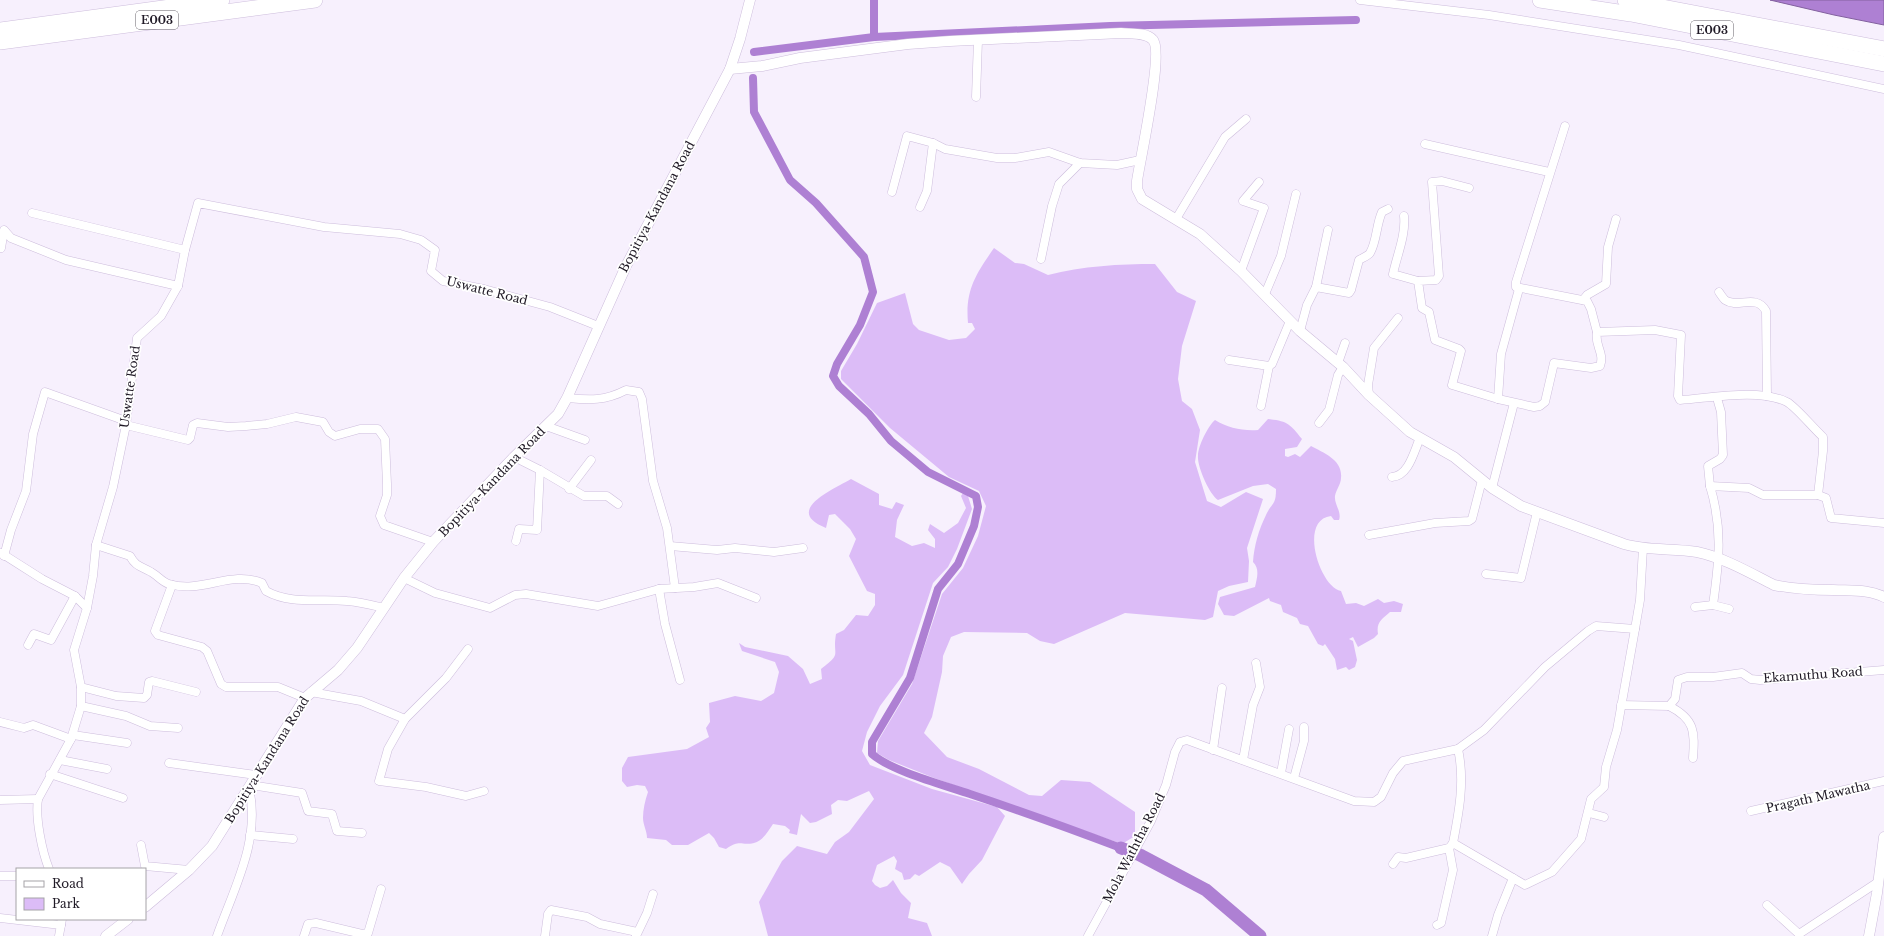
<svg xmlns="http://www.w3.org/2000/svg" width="1884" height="936" font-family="'Libre Baskerville',serif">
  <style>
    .green { fill: #dcbcf7 }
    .water { fill: #ae80d3; stroke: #83619f }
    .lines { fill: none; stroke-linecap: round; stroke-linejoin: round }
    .canal { stroke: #ae80d3; stroke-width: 8 }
    .river { stroke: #ae80d3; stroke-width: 13 }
    .minor-casing { stroke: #cdbddc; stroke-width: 9 }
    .tertiary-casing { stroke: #cdbddc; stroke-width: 11 }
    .motorway-casing { stroke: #cdbddc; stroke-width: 16 }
    .minor { stroke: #fff; stroke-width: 8 }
    .tertiary { stroke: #fff; stroke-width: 10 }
    .motorway { stroke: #fff; stroke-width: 15 }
    .labels { text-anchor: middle; stroke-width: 3.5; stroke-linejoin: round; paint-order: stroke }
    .shield { fill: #fff; stroke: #635f67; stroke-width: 1 }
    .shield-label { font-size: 11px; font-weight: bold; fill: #201a26 }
    .street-label { font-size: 12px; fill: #201a26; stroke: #fff }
  </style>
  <rect width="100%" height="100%" fill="#f7f0fd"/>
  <g class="green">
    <path d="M994,248L1015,263L1024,264L1048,275C1082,266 1120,264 1155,264L1177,292L1196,301L1182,346L1178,379L1182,401L1192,409L1200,430L1195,462L1207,501L1221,507L1246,492L1263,499L1247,548L1249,561L1248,582L1229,586L1218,591L1213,617L1205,620L1125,613L1054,644L1040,641L1027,633L964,632L951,637L943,656L942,672L932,717L924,733L947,757L979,769L1029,795L1042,796L1061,780L1090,782L1135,812V836L1122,844L934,778L889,760L877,753L878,741L912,684L942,594L963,568L978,536L986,506L979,491L949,477L890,428L841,379V371L857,344L877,303L905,293L913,324L919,330L949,340L966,338L975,329L972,323H968C965,290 976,274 994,248Z"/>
    <path d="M1268,419C1288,421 1290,424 1302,439L1297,447L1285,449V456L1288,457L1295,454L1300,457L1311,446C1324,453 1343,460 1341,478C1341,484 1336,490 1335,496C1334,504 1342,512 1339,520H1334L1331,516C1298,520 1320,587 1341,591L1346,604L1356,603L1364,606L1378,599L1384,603L1394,601L1403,604L1401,612H1390C1382,619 1376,622 1378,634L1374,638L1358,647L1353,637L1349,639L1353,641L1357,660L1355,667L1349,670L1346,667L1337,670L1335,659L1325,644L1323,646L1318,644L1308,626L1300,624L1297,618L1283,612L1281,605L1270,601L1269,598L1234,616L1224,615L1218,604L1220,597L1255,587C1257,578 1260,569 1253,562C1254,546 1259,529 1266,515C1272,502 1276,506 1276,489L1268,484L1253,486L1218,500C1209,494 1197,466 1198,456C1198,446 1208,426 1215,420C1228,428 1242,431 1258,430Z"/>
    <path d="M851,479L879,494V505L892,509L896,502L904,505L897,520L895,537L912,546L924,543L935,548V539L928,530L930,524L944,533L958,523L966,508L961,496L963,493L968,496L972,509L957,549L948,567L933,583L903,675L880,706L867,732L862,751L870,765L932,789L997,807L1005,816L982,860L969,874L962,884L950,867L940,862L919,876L915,874L910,879L904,880L902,873L895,869L897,861L894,856L877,865L872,881L875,885L880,888L887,886L893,880L901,893L911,903L908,918L927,923L932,936H768L759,902L782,861L797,846L827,854L835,842L849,832L874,799L869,791L847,801L838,800L831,805L832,814L816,822L810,823L801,814L797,835L789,833L790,830L785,826L773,824C768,831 763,841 754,843C740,846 741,839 726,849L719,847L714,838L709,833L688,845H672L666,840L647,838C647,831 643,825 643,818C643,809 645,801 648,792L645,786L637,785L627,787L622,781V768L628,757L687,749L709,737L706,728L710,722L709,703L735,696L761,701L774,693L779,672L775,662L742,651L739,643L745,647L788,656L803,669L810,684L822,679L821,669C843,652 832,657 836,634L844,630L856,615L868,616L875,605V594L867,591L849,556L856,539L850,529L835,514L829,515L826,528C783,511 832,490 851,479Z"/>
  </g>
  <path class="water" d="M1770,0H1884V25L1834,15Z"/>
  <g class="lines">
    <g class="canal">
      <path d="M874,0V37"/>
      <path d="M754,52L874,37L1110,26L1356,20"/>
      <path d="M753,78L754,112L790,180L816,203L864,257L873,292L860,325L837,364L833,376L839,386L869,414L891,441L928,472L976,496L978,507L974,526L958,564L938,589L910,678L872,742V754C891,771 944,785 970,794C1021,811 1071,829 1121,848"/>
    </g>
    <path class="river" d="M1121,848L1140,855L1206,890L1260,936"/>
    <defs>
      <g id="minor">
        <path d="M1360,0L1489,15L1679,45L1884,89"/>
        <path d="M976,97L978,40"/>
        <path d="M1565,126L1516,282V287L1587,301L1591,309L1597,332"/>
        <path d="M1425,144L1549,172"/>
        <path d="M1469,188L1442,181L1432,182L1439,276L1436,280L1418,281L1422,308L1429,312L1435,340L1459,349L1461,351L1452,385L1498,399L1534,407L1540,406L1545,402L1554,363L1591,368L1600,366C1605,353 1594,345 1597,332L1655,330L1681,335L1678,396L1680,400C1711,398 1759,388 1787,402C1796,407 1814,429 1823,437V451L1818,495"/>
        <path d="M892,192L907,136L933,143L945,149L997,158H1015L1049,152L1080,163L1117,165L1140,160"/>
        <path d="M920,207L927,191L933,143"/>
        <path d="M32,213L185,250"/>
        <path d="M1404,216C1406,235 1397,255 1393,274L1418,281"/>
        <path d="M1176,219L1225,137L1246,119"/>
        <path d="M1,248L4,230L11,238L66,260L178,286"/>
        <path d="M1041,259L1052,206L1059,184L1080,163"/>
        <path d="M1241,271L1264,208L1243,201L1259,182"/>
        <path d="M1316,287L1328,230"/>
        <path d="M1719,292C1721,295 1723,298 1725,300C1738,309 1756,293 1766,311L1767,396"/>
        <path d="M1265,294L1281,256L1296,194"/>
        <path d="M1583,300L1587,295L1606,284L1608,247L1616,219"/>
        <path d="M1300,331L1307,305L1316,287L1349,293L1351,290L1359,260C1362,258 1368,256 1370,253C1377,241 1376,225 1382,212L1388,209"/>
        <path d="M1229,360L1269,366L1272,364L1290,321"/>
        <path d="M1338,363L1345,343"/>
        <path d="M1369,395L1368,385L1374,348L1398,318"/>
        <path d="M567,398C590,400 605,401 626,390L639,392L642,399L653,481L667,528L675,588"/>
        <path d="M1498,399L1501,354L1519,289"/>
        <path d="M1261,406L1269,366"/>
        <path d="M1319,423L1329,410L1338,375L1343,367"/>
        <path d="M126,425L188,440L190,438L193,425L197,423L228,427L246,426L267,424L296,417L323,422L329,432L335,436L360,429H378L385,439L387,484V495L380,516L384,525L433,542"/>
        <path d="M546,426L585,440"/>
        <path d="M514,457L540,470L584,496H607L618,504"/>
        <path d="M1392,477C1409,476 1414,451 1420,438"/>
        <path d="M1710,486L1708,466L1720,459L1723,455L1721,412L1717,398"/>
        <path d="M1492,488L1514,403"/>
        <path d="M569,489L591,460"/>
        <path d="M1369,535L1435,523L1469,521L1472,519L1482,480"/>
        <path d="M516,541L519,529L537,530L540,470"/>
        <path d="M96,545L130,556C136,567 141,566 151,572C157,575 162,582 169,584C201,594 231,570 262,583L266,591C291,605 320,598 347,601C360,602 372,605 384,608"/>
        <path d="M670,546L717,550L735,548L774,552L803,548"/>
        <path d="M1,553L42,579L75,596L87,608"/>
        <path d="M4,556L11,530L26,491L33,434L45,392L126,421"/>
        <path d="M1486,574L1521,578L1537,512"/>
        <path d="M404,578L435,593L490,608L515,595L526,594L598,606L659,589L694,587L718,583L756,598"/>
        <path d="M172,585L155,631L158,635L202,647L207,651L221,684L226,687H278L305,698"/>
        <path d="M659,589L665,624L680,680"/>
        <path d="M1713,605C1719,562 1723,529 1710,486L1749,488L1763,495H1818L1826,498L1831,518L1884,523"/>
        <path d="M1695,607L1713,605L1729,609"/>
        <path d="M28,645L34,634L51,640L75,596"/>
        <path d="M468,649L446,678L405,719L388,749L379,781L426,787L466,796L484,791"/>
        <path d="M81,687L116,696L144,698L147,695L149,682L152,681L196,692"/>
        <path d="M311,692L361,701L405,719"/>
        <path d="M1621,705L1669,706L1675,699L1678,680L1687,677H1713L1742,673L1751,679L1760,680L1884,670"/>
        <path d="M81,706L126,716L150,726L178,728"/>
        <path d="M1669,706C1695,719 1695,732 1693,758"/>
        <path d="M0,722L24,728L33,725L71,739"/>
        <path d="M73,735L127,743"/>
        <path d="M1213,750L1222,688"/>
        <path d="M60,760L107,769"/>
        <path d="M1243,760L1253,705L1260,687L1256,663"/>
        <path d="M169,763L256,775"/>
        <path d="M1281,773L1289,729"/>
        <path d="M50,774L123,798"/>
        <path d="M1294,778L1304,741V727"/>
        <path d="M251,785L302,793L308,811L332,814L337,831L362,833"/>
        <path d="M0,800L38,799"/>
        <path d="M1751,811L1884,781"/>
        <path d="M1589,813L1604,817"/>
        <path d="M250,835L293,839"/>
        <path d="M1453,843L1525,885L1552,872L1581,839L1591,799L1604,787L1606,767L1617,730L1635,629L1640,600L1643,548"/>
        <path d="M141,845L145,866L189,870"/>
        <path d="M1393,864L1398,857L1406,858L1449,848L1453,843C1459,812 1465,781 1458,749"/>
        <path d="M49,869C42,851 35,818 38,799L71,739L81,706V687L74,650L87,608L93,576L96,545L113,487L126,425L137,338L161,316L178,286L185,250L198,203L324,227L400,234L421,240L435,250L431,271L443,281L484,289L550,307L598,326"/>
        <path d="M0,876H17"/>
        <path d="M1767,905L1799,934L1878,882"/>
        <path d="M0,918L61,925"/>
        <path d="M1437,925L1441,923L1453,870L1449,848"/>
        <path d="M59,936L62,919"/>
        <path d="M217,936C234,888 261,840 249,788"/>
        <path d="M304,936L308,924L316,923L362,934L368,933L381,889"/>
        <path d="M545,936L548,914L551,910L587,917L600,924L637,932"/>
        <path d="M636,936L647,913L653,894"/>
        <path d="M1088,936L1151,821L1166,785L1175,752L1180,742L1187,740L1354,801L1374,802L1381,797L1393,773L1403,761L1458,749L1484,730L1545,667L1588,631L1596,626L1635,629"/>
        <path d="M1492,936L1498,915L1513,878"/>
      </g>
      <g id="tertiary">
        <path d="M730,69L762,66L800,58L908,44L950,41L1121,33C1131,34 1146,32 1153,40C1164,52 1140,160 1137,181V189L1142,199L1200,234L1241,271L1300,331L1343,367L1369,395L1410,432L1454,457L1492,488L1521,506L1624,544C1647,551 1673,548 1697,552C1725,558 1750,573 1774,585C1794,589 1813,590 1833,590C1850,591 1869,589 1884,597"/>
        <path d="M145,907L189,870L212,846L305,698L338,670L357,648L404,578L433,542L514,457L558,414L567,398L626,266L730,69L740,39L750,0"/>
        <path d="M106,936L128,919"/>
        <path d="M1869,936L1877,893L1884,837"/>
      </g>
      <g id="motorway">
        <path d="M1540,0L1631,14L1884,64"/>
        <path d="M1625,0L1884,49"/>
        <path d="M0,30L222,0"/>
        <path d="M0,42L315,0"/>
      </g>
    </defs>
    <use href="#minor" class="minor-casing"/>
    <use href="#tertiary" class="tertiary-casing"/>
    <use href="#motorway" class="motorway-casing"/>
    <use href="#minor" class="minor"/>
    <use href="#tertiary" class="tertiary"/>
    <use href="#motorway" class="motorway"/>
  </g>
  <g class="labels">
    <g class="shield">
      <rect x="136" y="11" width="42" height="18" rx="3"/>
      <rect x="1691" y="21" width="42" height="18" rx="3"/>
    </g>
    <g class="shield-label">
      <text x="157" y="24">E003</text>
      <text x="1712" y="34">E003</text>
    </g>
    <g class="street-label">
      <text transform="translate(657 207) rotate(-62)" y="4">Bopitiya-Kandana Road</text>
      <text transform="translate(487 291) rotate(14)" y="4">Uswatte Road</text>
      <text transform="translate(130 387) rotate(-82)" y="4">Uswatte Road</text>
      <text transform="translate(492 482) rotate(-46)" y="4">Bopitiya-Kandana Road</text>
      <text transform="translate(1813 675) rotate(-4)" y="4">Ekamuthu Road</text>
      <text transform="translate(267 760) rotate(-58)" y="4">Bopitiya-Kandana Road</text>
      <text transform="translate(1818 797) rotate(-13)" y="4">Pragath Mawatha</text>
      <text transform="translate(1134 848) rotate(-63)" y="4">Mola Waththa Road</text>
    </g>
  </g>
  <rect x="16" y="868" width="130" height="52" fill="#ffffff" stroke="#a6a3a8"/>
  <rect x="24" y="881" width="20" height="6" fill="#ffffff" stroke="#a6a3a8"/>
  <text x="52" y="888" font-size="12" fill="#201a26">Road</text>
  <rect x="24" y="898" width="20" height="12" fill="#dcbcf7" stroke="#a6a3a8"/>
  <text x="52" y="908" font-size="12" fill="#201a26">Park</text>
</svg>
